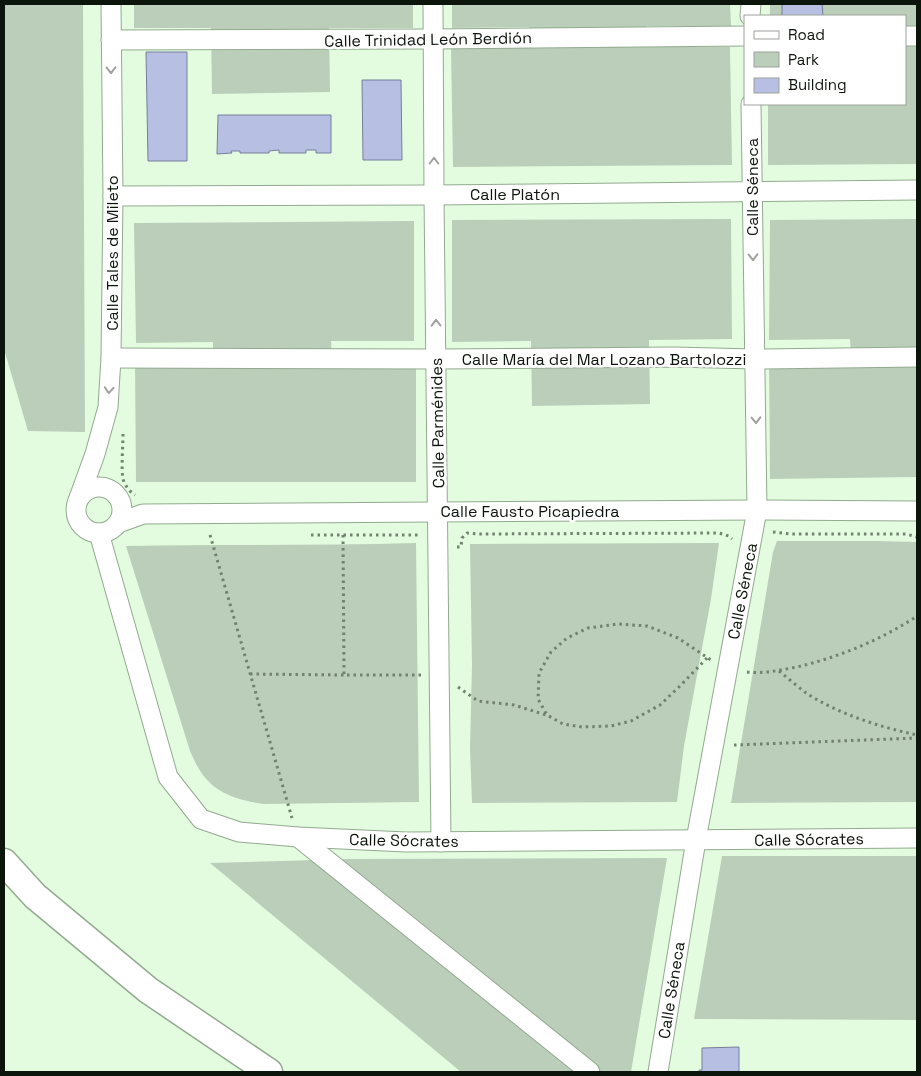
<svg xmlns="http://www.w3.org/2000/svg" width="921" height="1076" font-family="'Space Grotesk',sans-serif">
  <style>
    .green { fill: #bbceb9 }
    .building { fill: #b7bfe3; stroke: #777e9b }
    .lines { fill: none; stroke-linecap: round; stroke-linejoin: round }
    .street-casing { stroke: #92aa8f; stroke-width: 21 }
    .secondary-casing { stroke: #92aa8f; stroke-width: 29 }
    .path { stroke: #70816e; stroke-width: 3; stroke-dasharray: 2.5 4; stroke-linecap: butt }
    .street { stroke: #fff; stroke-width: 19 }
    .secondary { stroke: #fff; stroke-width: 26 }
    .oneway { stroke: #9ea19d }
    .labels { text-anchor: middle; stroke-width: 5; stroke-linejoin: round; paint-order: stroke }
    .street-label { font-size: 16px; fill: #0c150b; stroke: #fff }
  </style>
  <rect width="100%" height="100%" fill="#e3fcdf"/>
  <g class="green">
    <path d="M4,4H83L85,432L28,431L4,349Z"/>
    <path d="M134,4H413V28H329L330,92L212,94L211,28H134Z"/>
    <path d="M452,4H730L731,26H647L648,47H730L732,165L453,167L451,48L529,47V27L452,28Z"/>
    <path d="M770,4H917V26H905V16H770Z"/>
    <path d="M917,45V164L768,165V104H905V46Z"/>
    <path d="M731,219L732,339L649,340L650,404L532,406L531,341L452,342V220Z"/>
    <path d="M917,219V477L770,479L769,360L851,359L850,339L769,340L770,220Z"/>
    <path d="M414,221V341H331L332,361L416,362V482H136L135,362H213V342L136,343L134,223Z"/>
    <path d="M777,541H876L917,542V802L731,803L773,552Z"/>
    <path d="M416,543L419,802L263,804C237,800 213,793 199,769C195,763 193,757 190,751L126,546C223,544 320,546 416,543Z"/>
    <path d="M719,543L711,599L684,746L677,802L472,803L470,749L472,665L470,544Z"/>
    <path d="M722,856H917V1020L694,1019Z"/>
    <path d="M667,858L631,1072H598L339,859Z"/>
    <path d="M317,860L575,1072H461L210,863Z"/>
  </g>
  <g class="building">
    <path d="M782,4H822L823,16H782Z"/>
    <path d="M146,52H187V161H148Z"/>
    <path d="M362,80H401L402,160H363Z"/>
    <path d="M218,115H331V153H316V150H306V153H279V150L269,151V153H240V151H231L232,153L217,154Z"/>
    <path d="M739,1047V1072H699V1070H702V1048Z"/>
  </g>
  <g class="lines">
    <defs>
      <g id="street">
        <path d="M433,4L434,195L441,842"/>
        <path d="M750,16L751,4"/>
        <path d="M905,36H917"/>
        <path d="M111,40L434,39L745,36"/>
        <path d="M113,196L434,195L917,190"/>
        <path d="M111,358L437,359L674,357L755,359L917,357"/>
        <circle cx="99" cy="510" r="23"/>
        <path d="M79,498L95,454L108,407L111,358L113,196L111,4"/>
        <path d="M118,523L143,514L757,510L917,511"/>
        <path d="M99,533L168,777L201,819L239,832L298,837L406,842L917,838"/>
        <path d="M298,837L590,1072"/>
        <path d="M658,1072L696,840L757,510L751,104"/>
      </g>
      <path id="secondary" d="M4,862L35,896L148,990L269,1072"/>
    </defs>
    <use href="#street" class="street-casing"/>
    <use href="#secondary" class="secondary-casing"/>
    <g class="path">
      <path d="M123,434C123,446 121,468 123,479C125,486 130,492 135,495"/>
      <path d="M773,532L790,534H906L917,537"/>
      <path d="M210,535L292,818"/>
      <path d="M311,535H418"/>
      <path d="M343,535L344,675H421"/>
      <path d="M457,547H461L462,538L467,533L480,534L719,533L729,536L732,539"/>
      <path d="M707,658L681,685L660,705L631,721L611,726L582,727L563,724L547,715L538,699L539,673L551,652L567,638L588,628L618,624L647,626L678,638L711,660"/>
      <path d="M779,671C789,679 799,688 809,695C842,715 880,727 917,735"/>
      <path d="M747,672C764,674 780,670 797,667C839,657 881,640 917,616"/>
      <path d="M250,674L344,675"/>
      <path d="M458,687L478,701L514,705L546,715"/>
      <path d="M734,745L917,738"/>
    </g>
    <use href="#street" class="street"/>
    <use href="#secondary" class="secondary"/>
  </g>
  <defs><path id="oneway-chevron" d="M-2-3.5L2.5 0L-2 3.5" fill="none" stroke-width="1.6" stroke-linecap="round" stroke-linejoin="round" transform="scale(1.25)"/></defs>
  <g class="oneway">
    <use href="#oneway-chevron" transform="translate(111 70) rotate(89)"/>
    <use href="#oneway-chevron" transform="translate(434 161) rotate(-90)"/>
    <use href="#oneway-chevron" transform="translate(753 257) rotate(89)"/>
    <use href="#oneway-chevron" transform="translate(436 323) rotate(-91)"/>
    <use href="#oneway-chevron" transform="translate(109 390) rotate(94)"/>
    <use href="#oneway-chevron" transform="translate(756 420) rotate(89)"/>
  </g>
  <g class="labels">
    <g class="street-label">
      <text transform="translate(428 39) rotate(-1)" y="6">Calle Trinidad León Berdión</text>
      <text transform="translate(752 187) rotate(-90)" y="6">Calle Séneca</text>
      <text x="515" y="200">Calle Platón</text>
      <text transform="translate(112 253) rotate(-90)" y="6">Calle Tales de Mileto</text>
      <text x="604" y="365">Calle María del Mar Lozano Bartolozzi</text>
      <text transform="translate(437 423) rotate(-91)" y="6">Calle Parménides</text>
      <text x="530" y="517">Calle Fausto Picapiedra</text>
      <text transform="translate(742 591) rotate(-79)" y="6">Calle Séneca</text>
      <text transform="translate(809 839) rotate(-1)" y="6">Calle Sócrates</text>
      <text transform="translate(404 840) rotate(1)" y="6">Calle Sócrates</text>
      <text transform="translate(671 990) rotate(-81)" y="6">Calle Séneca</text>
    </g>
  </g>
  <rect width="921" height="1076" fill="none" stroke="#0c150b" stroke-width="10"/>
  <rect x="744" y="15" width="162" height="90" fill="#ffffff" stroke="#9ea19d"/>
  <rect x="754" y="31" width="25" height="8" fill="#ffffff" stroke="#9ea19d"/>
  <text x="788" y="40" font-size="15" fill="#0c150b">Road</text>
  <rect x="754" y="52" width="25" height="15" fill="#bbceb9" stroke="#9ea19d"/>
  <text x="788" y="65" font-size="15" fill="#0c150b">Park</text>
  <rect x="754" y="78" width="25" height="15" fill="#b7bfe3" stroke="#9ea19d"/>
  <text x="788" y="90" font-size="15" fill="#0c150b">Building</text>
</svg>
